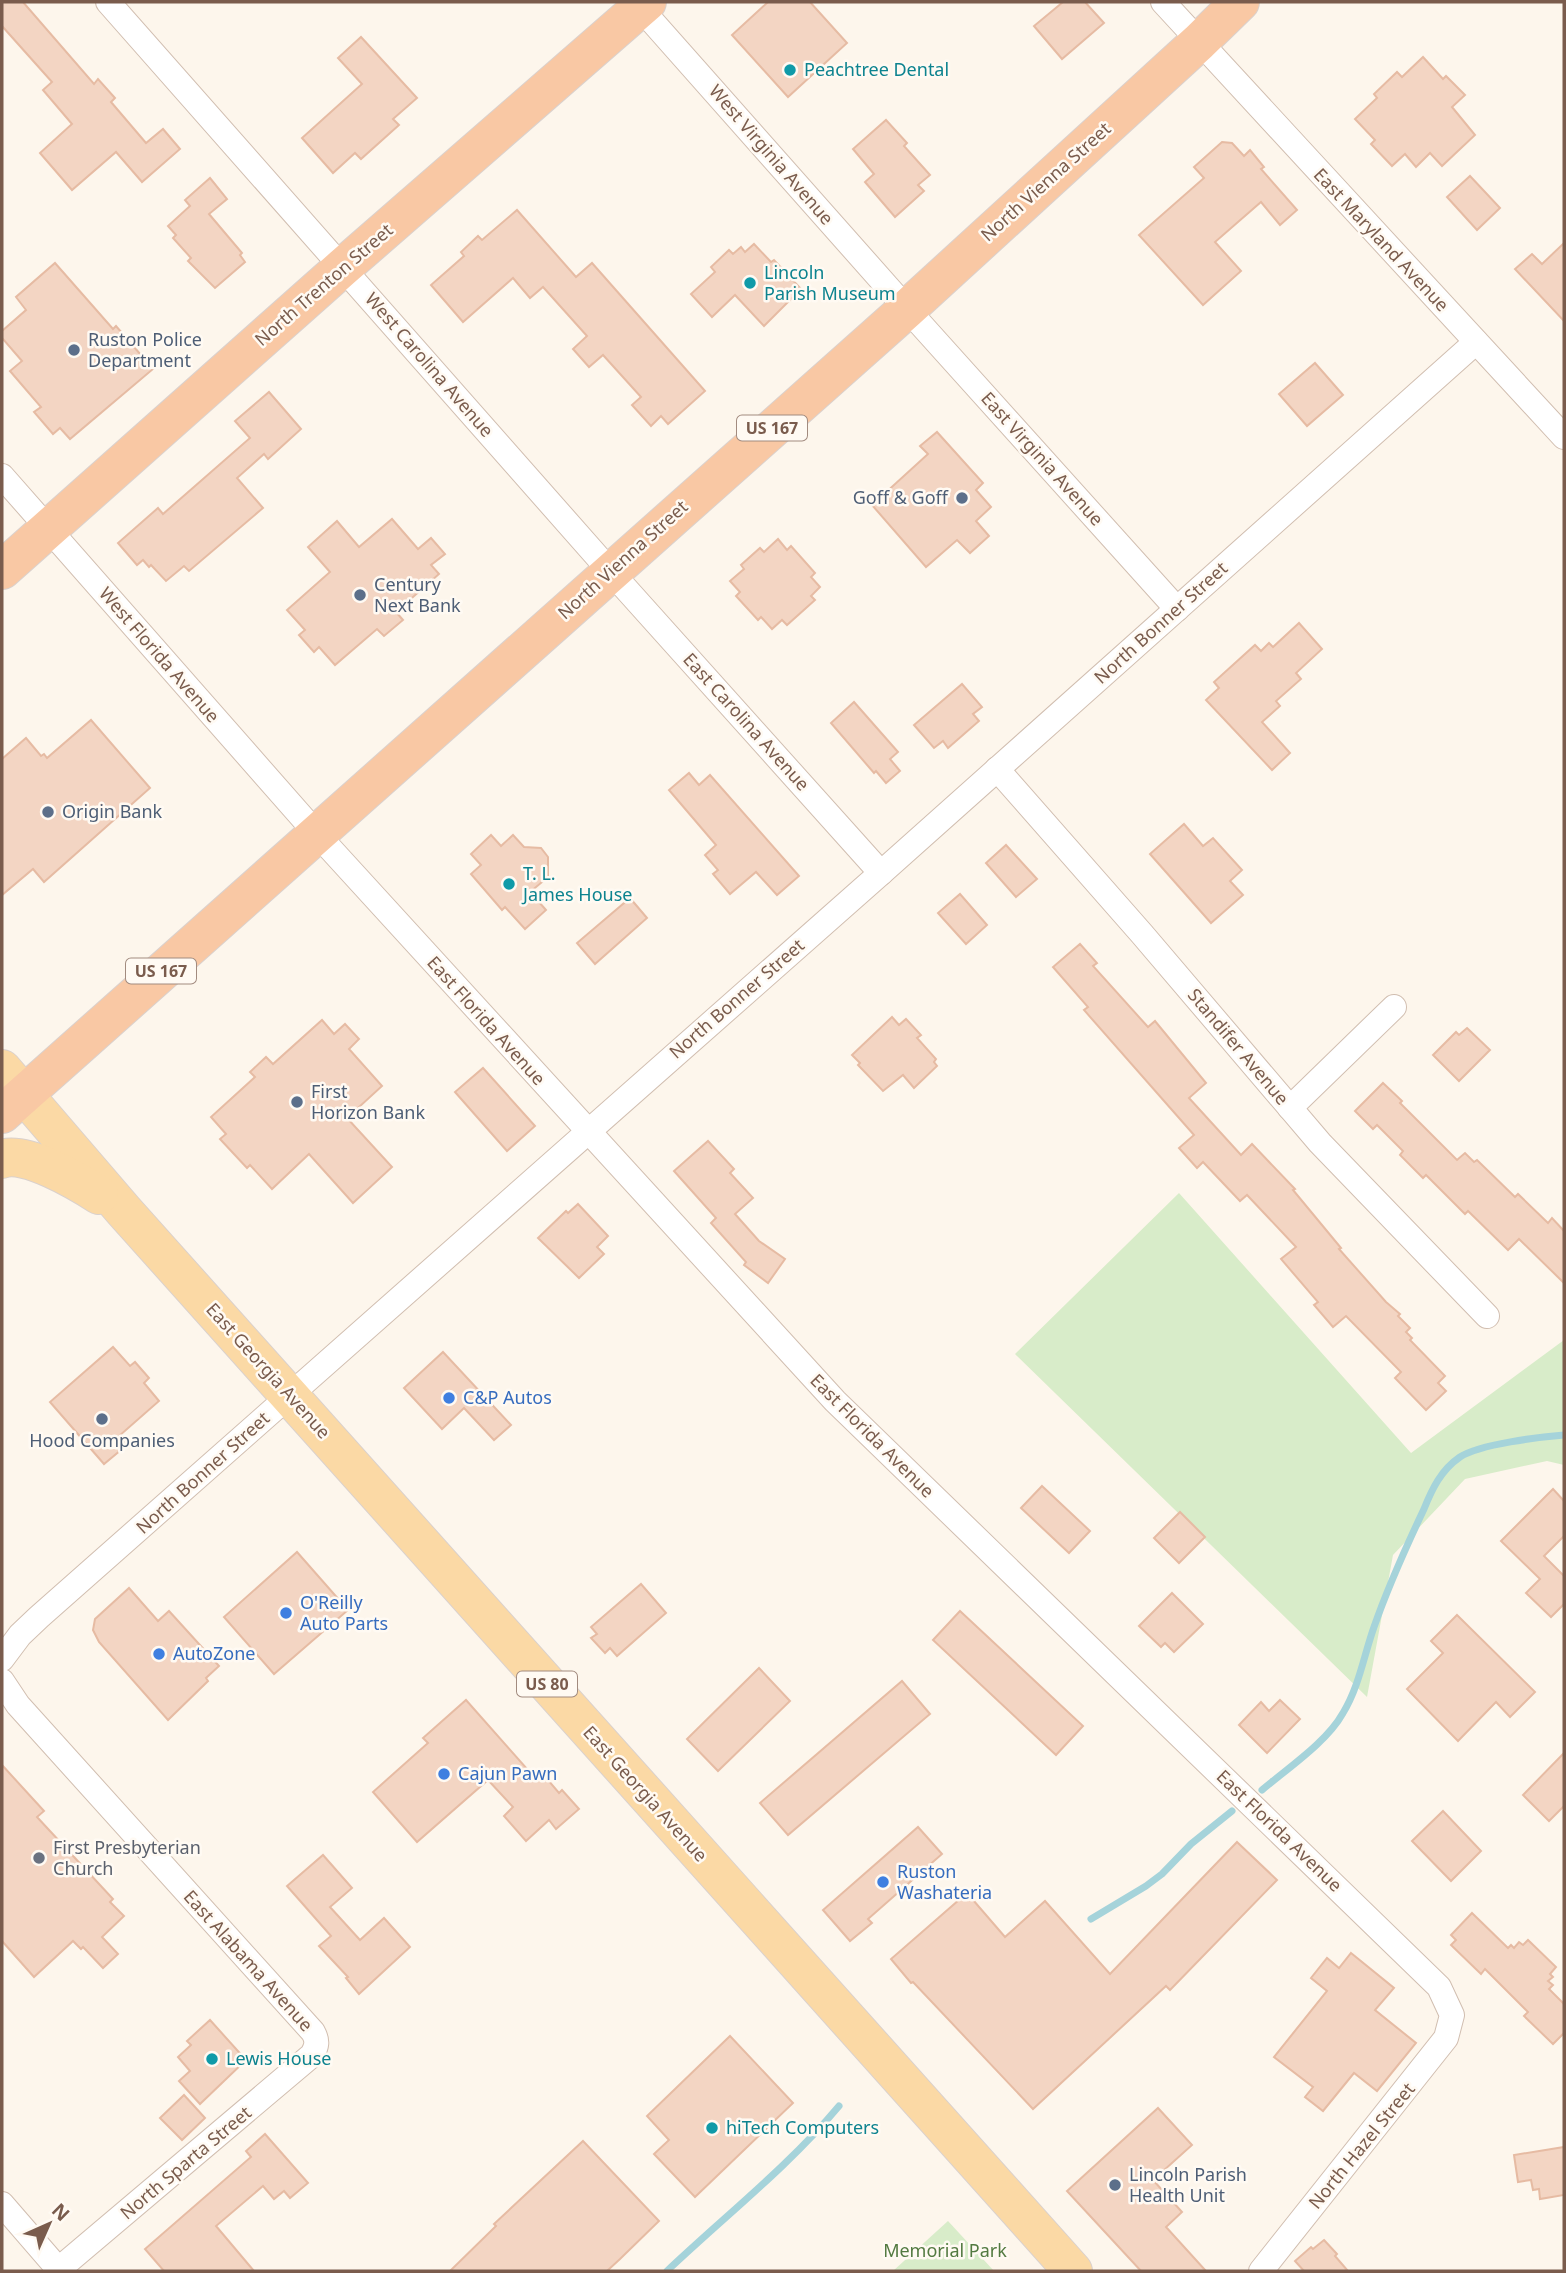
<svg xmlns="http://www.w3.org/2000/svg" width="1566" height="2273" font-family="'Noto Sans',sans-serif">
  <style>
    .green { fill: #d8ecc9 }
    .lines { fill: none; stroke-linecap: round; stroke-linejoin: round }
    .stream { stroke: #a5d3da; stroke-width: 7 }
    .building { fill: #f3d5c3; stroke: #e6bba3; stroke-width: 2 }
    .minor-casing { stroke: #d1beb0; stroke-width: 26 }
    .primary-casing { stroke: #dad1cd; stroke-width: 40 }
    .trunk-casing { stroke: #dad1cd; stroke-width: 40 }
    .minor { stroke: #fff; stroke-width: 24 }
    .primary { stroke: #fbd9a5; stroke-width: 38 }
    .trunk { stroke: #f9c8a4; stroke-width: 38 }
    .culture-dot { fill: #0f9aa8; stroke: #fffaf3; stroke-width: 2.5 }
    .service-dot { fill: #5c6f8a; stroke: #fffaf3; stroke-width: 2.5 }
    .shop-dot { fill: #3f7fe0; stroke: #fffaf3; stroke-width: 2.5 }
    .worship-dot { fill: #6b7280; stroke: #fffaf3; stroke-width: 2.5 }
    .labels { text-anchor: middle; stroke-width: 5; stroke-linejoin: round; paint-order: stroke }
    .shield { fill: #fffaf3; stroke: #a28b7f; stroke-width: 2 }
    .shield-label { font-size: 16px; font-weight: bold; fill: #7a5c4d }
    .culture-label { font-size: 18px; fill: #0d838f; stroke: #fffaf3; text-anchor: start }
    .street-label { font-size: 18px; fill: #7a5c4d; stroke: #fffaf3 }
    .service-label { font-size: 18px; fill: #4e5e75; stroke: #fffaf3; text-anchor: start }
    .shop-label { font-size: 18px; fill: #366cbe; stroke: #fffaf3; text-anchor: start }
    .worship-label { font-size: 18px; fill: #5b616d; stroke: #fffaf3; text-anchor: start }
    .park-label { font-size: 18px; fill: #537a41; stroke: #fffaf3 }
  </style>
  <rect width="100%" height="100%" fill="#fdf6ec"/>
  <g class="green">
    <path d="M1179,1193L1411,1453L1564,1340V1465L1547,1461L1465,1479L1393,1555L1367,1697L1015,1354Z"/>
    <path d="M948,2221L994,2271H893Z"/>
  </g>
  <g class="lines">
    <g class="stream">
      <path d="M1262,1790C1288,1768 1327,1742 1343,1713C1359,1687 1364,1655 1374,1627C1388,1587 1406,1547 1424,1509C1432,1489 1441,1470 1460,1457C1480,1444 1540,1437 1564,1435"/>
      <path d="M1091,1919L1146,1886L1162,1874L1191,1844L1232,1811"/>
      <path d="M667,2271C725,2216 788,2167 839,2106"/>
    </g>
  </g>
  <g class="building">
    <path d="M2,2H23L94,84L98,79L115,98L111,102L146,143L163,129L180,149L142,182L116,152L72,190L40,153L72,124L43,90L52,82L2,26Z"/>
    <path d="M768,2H810L847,43L788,97L732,35Z"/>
    <path d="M1063,2H1085L1104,23L1062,59L1034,26Z"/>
    <path d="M361,37L417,98L393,119L399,125L361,159L355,153L333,173L302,138L362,84L338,58Z"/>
    <path d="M1423,57L1443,79L1446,76L1465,95L1452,107L1475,135L1442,166L1430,153L1416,167L1405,154L1392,166L1371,144L1375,140L1355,119L1377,98L1374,94L1397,72L1402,77Z"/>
    <path d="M886,120L907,143L904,146L930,175L918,185L924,191L895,217L865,182L874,174L853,149Z"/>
    <path d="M1222,142L1232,143L1244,156L1250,150L1264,167L1261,169L1297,210L1280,225L1261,202L1215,242L1241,271L1203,305L1139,235L1204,178L1194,167Z"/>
    <path d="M1470,176L1500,208L1477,230L1447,197Z"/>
    <path d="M210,178L227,199L209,214L242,253L240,255L245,262L215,288L188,261L191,258L173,238L176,235L168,226L190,206L185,200Z"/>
    <path d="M517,210L576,277L592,263L705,391L668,424L661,416L651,426L632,405L641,397L603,355L589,367L573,349L587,336L543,287L530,298L513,278L463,322L431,285L464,256L461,252L478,236L482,240Z"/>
    <path d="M1564,243V321L1515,269L1532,254L1542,264Z"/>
    <path d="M754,244L771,262L774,260L801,289L764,326L735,295L712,317L691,294L715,272L711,267L729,250L733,254L741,247L745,252Z"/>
    <path d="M55,263L113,329L116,326L153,369L70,439L60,428L53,434L34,412L41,407L10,371L22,361L2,338V331L26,310L16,297Z"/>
    <path d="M1315,363L1343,395L1307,426L1279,394Z"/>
    <path d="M269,392L301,429L268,459L264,454L237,478L263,508L189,571L184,566L166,581L151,565L149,567L143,560L137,565L118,543L158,508L163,514L250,438L235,421Z"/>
    <path d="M937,432L983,483L976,490L991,507L976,521L989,536L970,553L957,540L926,567L872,505L928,454L920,446Z"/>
    <path d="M392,519L418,549L431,538L445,554L431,565L439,574L396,612L403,620L384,636L377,629L335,665L319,647L314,652L299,635L305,630L287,610L330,572L308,547L337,521L359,547Z"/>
    <path d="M778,539L787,550L791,546L815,573L811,577L820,587L811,596L815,600L787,625L782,620L772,629L761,617L758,620L736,596L740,592L730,581L744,569L741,565L760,548L764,552Z"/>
    <path d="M1299,623L1322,649L1296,673L1301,679L1276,701L1280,706L1262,722L1290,753L1272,770L1206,700L1219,688L1214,682L1255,645L1261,651L1269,643L1273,647Z"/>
    <path d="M962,684L982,707L973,714L979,721L948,748L943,741L934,748L914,725Z"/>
    <path d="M854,702L898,752L890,759L900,771L886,783L876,771L874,773L831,723Z"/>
    <path d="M91,720L150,788L44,882L33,869L2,895V759L26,738L41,756L44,754L47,758Z"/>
    <path d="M689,773L699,785L710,775L799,876L777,895L756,872L730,894L713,874L718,870L705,855L716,845L669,790Z"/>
    <path d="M1184,824L1203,846L1213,838L1242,870L1230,881L1243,895L1211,923L1150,854Z"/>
    <path d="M491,835L501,846L513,835L524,847L541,848L548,857V877L530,892L546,910L525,929L505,907L502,910L471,874L481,865L471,854Z"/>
    <path d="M1006,845L1037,879L1016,897L986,863Z"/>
    <path d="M960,894L987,925L966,944L938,913Z"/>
    <path d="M630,898L647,918L595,964L577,943Z"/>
    <path d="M1080,944L1097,963L1093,966L1148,1027L1155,1021L1206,1083L1189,1098L1241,1155L1252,1144L1295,1189L1293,1190L1341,1248L1339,1249L1386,1302L1400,1314L1398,1316L1410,1328L1406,1332L1412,1338L1410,1340L1445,1376L1438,1383L1446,1391L1426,1410L1395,1378L1401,1372L1346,1316L1333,1327L1314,1305L1318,1302L1281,1259L1296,1247L1247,1195L1240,1201L1203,1162L1197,1168L1179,1148L1194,1135L1084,1010L1088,1007L1053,967Z"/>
    <path d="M892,1017L899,1025L906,1019L921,1035L917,1038L936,1059L934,1062L937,1066L914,1088L903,1075L883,1091L858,1065L860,1063L852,1055Z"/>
    <path d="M322,1020L334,1034L345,1024L359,1039L349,1049L382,1086L347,1118L392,1167L353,1203L309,1154L272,1189L250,1165L247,1168L220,1139L226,1134L211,1117L255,1077L250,1072L266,1057L273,1064Z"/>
    <path d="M1467,1028L1490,1050L1459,1081L1433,1055L1456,1032L1459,1035Z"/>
    <path d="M483,1068L535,1126L507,1151L455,1092Z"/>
    <path d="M1383,1083L1402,1101L1400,1103L1457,1160L1465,1153L1474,1162L1477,1160L1515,1197L1518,1194L1548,1223L1552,1218L1564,1231V1283L1519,1239L1508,1250L1468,1211L1465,1214L1426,1175L1423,1178L1400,1155L1403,1151L1377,1125L1373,1129L1355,1111Z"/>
    <path d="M708,1141L734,1169L730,1173L753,1198L735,1214L759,1241L785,1259L768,1283L744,1265L746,1262L711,1223L716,1218L674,1171Z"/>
    <path d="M578,1204L608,1236L597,1247L604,1254L579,1278L538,1238L566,1211L568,1213Z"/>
    <path d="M113,1347L130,1366L135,1362L149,1378L144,1383L159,1401L119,1436L127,1445L104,1464L50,1402Z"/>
    <path d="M443,1352L511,1425L494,1440L464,1408L442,1429L404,1388Z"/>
    <path d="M1042,1486L1090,1531L1069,1553L1021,1508Z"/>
    <path d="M1553,1489L1564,1501V1536L1544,1556L1564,1576V1604L1551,1617L1526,1593L1540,1579L1501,1541Z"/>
    <path d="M1180,1512L1205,1537L1179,1563L1154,1538Z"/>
    <path d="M297,1552L348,1610L274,1674L224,1617Z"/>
    <path d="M641,1584L666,1613L617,1656L610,1648L605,1653L591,1638L597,1634L591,1627Z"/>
    <path d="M129,1588L158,1621L169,1611L219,1666L206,1678L208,1681L168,1720L99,1642L93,1630L95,1619Z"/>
    <path d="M1172,1593L1203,1624L1174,1652L1165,1643L1161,1647L1139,1626Z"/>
    <path d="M960,1611L1083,1726L1056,1755L933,1640Z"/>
    <path d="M1457,1615L1535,1692L1510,1717L1496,1702L1458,1741L1407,1689L1443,1653L1431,1641Z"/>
    <path d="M759,1668L790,1701L718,1771L687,1739Z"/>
    <path d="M902,1681L930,1714L788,1835L760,1803Z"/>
    <path d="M466,1700L535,1778L542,1773L559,1793L562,1790L579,1809L556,1829L549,1820L526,1841L504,1816L513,1807L488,1780L417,1842L373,1792L428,1743L423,1738Z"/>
    <path d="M1280,1700L1300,1719L1267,1753L1239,1725L1261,1702L1269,1711Z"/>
    <path d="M1564,1753V1806L1549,1821L1523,1795Z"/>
    <path d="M2,1765L44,1811L37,1817L113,1899L110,1902L124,1916L102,1937L118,1954L103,1968L83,1947L81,1949L73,1941L34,1977L2,1941Z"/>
    <path d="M1443,1811L1481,1851L1451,1881L1412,1841Z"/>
    <path d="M918,1827L942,1854L868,1919L872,1923L850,1941L823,1910Z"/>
    <path d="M1237,1842L1277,1880L1170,1990L1166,1986L1033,2109L913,1982L911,1983L891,1959L967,1893L1005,1937L1045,1901L1110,1974Z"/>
    <path d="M323,1855L352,1888L330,1907L360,1940L384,1918L410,1947L359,1994L346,1978L348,1977L319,1946L331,1936L287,1886Z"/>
    <path d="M1472,1913L1508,1948L1511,1945L1514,1948L1519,1942L1523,1945L1528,1940L1556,1967L1550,1974L1553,1977L1548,1981L1553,1985L1549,1989L1564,2004V2033L1553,2044L1524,2016L1528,2012L1485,1969L1481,1974L1451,1945L1456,1940L1451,1935Z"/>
    <path d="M1351,1953L1394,1988L1375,2010L1416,2043L1377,2091L1354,2073L1323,2111L1305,2097L1313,2087L1274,2057L1327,1991L1311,1978L1327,1958L1339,1968Z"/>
    <path d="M210,2020L246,2060L200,2104L179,2081L190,2071L178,2057L191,2045L187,2041Z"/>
    <path d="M730,2036L793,2103L695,2197L654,2154L669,2140L647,2116Z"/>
    <path d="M184,2095L205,2118L182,2140L160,2118Z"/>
    <path d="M1158,2108L1192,2145L1153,2180L1182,2212L1166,2227L1206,2271H1141L1067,2191Z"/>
    <path d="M265,2134L308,2183L290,2198L284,2191L274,2199L263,2186L216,2226L254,2271H164L145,2249L251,2157L246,2151Z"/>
    <path d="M583,2141L659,2221L620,2259L607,2271H450L496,2226L494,2224Z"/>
    <path d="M1564,2147V2195L1540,2199L1539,2189L1533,2190L1531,2180L1518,2182L1514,2155Z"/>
    <path d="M1324,2240L1337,2254L1335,2256L1348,2271H1304L1295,2261L1311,2247L1313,2249Z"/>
  </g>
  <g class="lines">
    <defs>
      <g id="minor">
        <path d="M108,2L610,571L881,873"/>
        <path d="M635,2L907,309L1177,609"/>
        <path d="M1163,2L1564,437"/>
        <path d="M2,476L316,833L835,1401L1439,1987L1452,2015L1446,2038L1261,2271"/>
        <path d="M997,769L1142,934L1320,1143L1487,1316"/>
        <path d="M1290,1108L1394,1007"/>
        <path d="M2,1659L20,1635L39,1617L881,873L1476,342"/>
        <path d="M2,1681L18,1705L313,2032C318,2041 317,2046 312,2055L59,2269"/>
        <path d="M2,2204L60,2271"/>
      </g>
      <g id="primary">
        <path d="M2,1069L124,1211L1073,2271"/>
        <path d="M2,1159C25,1150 79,1182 99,1195"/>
      </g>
      <g id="trunk">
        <path d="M2,570L343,267L647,2"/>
        <path d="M2,1114L907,309L1199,42L1240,2"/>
      </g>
    </defs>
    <use href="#minor" class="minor-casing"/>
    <use href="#primary" class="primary-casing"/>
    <use href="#trunk" class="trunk-casing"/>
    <use href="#minor" class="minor"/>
    <use href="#primary" class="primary"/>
    <use href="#trunk" class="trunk"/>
  </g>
  <g class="culture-dot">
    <circle cx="790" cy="70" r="7"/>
    <circle cx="750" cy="283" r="7"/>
    <circle cx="509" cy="884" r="7"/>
    <circle cx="212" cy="2059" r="7"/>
    <circle cx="712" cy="2128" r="7"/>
  </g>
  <g class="service-dot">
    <circle cx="74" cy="350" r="7"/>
    <circle cx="962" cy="498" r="7"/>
    <circle cx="360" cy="595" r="7"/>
    <circle cx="48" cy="812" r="7"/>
    <circle cx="297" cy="1102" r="7"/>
    <circle cx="102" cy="1419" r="7"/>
    <circle cx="1115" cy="2185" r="7"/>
  </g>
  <g class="shop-dot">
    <circle cx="449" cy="1398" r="7"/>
    <circle cx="286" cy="1613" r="7"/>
    <circle cx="159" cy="1654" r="7"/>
    <circle cx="444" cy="1774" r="7"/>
    <circle cx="883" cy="1882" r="7"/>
  </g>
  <circle class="worship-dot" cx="39" cy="1858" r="7"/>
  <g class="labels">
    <g class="shield">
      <rect x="737" y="415.5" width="70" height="25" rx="5"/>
      <rect x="126" y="958.5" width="70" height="25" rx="5"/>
      <rect x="517" y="1671.5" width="60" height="25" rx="5"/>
    </g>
    <g class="shield-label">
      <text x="772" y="434">US 167</text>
      <text x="161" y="977">US 167</text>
      <text x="547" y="1690">US 80</text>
    </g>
    <g class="culture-label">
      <text x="804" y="76">Peachtree Dental</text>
      <text x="764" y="279">Lincoln<tspan x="764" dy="21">Parish Museum</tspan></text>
      <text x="523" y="880">T. L.<tspan x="523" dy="21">James House</tspan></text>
      <text x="226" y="2065">Lewis House</text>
      <text x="726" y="2134">hiTech Computers</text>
    </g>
    <g class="street-label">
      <text transform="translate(771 155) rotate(49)" y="6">West Virginia Avenue</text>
      <text transform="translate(1046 182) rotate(-42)" y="6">North Vienna Street</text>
      <text transform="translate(1381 240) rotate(47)" y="6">East Maryland Avenue</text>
      <text transform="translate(324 285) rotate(-41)" y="6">North Trenton Street</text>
      <text transform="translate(429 365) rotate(49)" y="6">West Carolina Avenue</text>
      <text transform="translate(1042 459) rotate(48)" y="6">East Virginia Avenue</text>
      <text transform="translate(623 560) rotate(-42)" y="6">North Vienna Street</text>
      <text transform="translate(1161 623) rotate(-42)" y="6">North Bonner Street</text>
      <text transform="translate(159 655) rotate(49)" y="6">West Florida Avenue</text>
      <text transform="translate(746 722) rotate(48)" y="6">East Carolina Avenue</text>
      <text transform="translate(737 999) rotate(-41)" y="6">North Bonner Street</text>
      <text transform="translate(486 1021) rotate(48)" y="6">East Florida Avenue</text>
      <text transform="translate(1238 1047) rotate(50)" y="6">Standifer Avenue</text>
      <text transform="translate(268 1371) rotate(48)" y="6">East Georgia Avenue</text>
      <text transform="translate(872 1436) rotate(45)" y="6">East Florida Avenue</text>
      <text transform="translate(203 1473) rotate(-42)" y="6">North Bonner Street</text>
      <text transform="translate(645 1794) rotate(48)" y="6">East Georgia Avenue</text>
      <text transform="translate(1279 1831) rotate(44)" y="6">East Florida Avenue</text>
      <text transform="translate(248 1961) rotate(48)" y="6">East Alabama Avenue</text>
      <text transform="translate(1362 2146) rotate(-51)" y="6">North Hazel Street</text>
      <text transform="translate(186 2163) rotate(-40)" y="6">North Sparta Street</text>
    </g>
    <g class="service-label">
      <text x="88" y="346">Ruston Police<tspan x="88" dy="21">Department</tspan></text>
      <text x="948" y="504" text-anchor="end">Goff &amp; Goff</text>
      <text x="374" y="591">Century<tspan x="374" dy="21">Next Bank</tspan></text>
      <text x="62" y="818">Origin Bank</text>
      <text x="311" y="1098">First<tspan x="311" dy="21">Horizon Bank</tspan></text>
      <text x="102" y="1447" text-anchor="middle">Hood Companies</text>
      <text x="1129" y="2181">Lincoln Parish<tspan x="1129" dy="21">Health Unit</tspan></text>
    </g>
    <g class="shop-label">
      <text x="463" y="1404">C&amp;P Autos</text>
      <text x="300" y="1609">O'Reilly<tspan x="300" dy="21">Auto Parts</tspan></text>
      <text x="173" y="1660">AutoZone</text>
      <text x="458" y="1780">Cajun Pawn</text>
      <text x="897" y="1878">Ruston<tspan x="897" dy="21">Washateria</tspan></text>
    </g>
    <g class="worship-label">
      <text x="53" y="1854">First Presbyterian<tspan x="53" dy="21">Church</tspan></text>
    </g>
    <g class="park-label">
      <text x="945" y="2257">Memorial Park</text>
    </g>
  </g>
  <rect width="1566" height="2273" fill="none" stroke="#7a5c4d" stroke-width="7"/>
  <g transform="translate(49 2224) rotate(45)" stroke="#fffaf3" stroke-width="5" paint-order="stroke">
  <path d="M0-5L12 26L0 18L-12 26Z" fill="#7a5c4d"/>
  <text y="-10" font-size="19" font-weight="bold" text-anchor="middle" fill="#7a5c4d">N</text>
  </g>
</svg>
